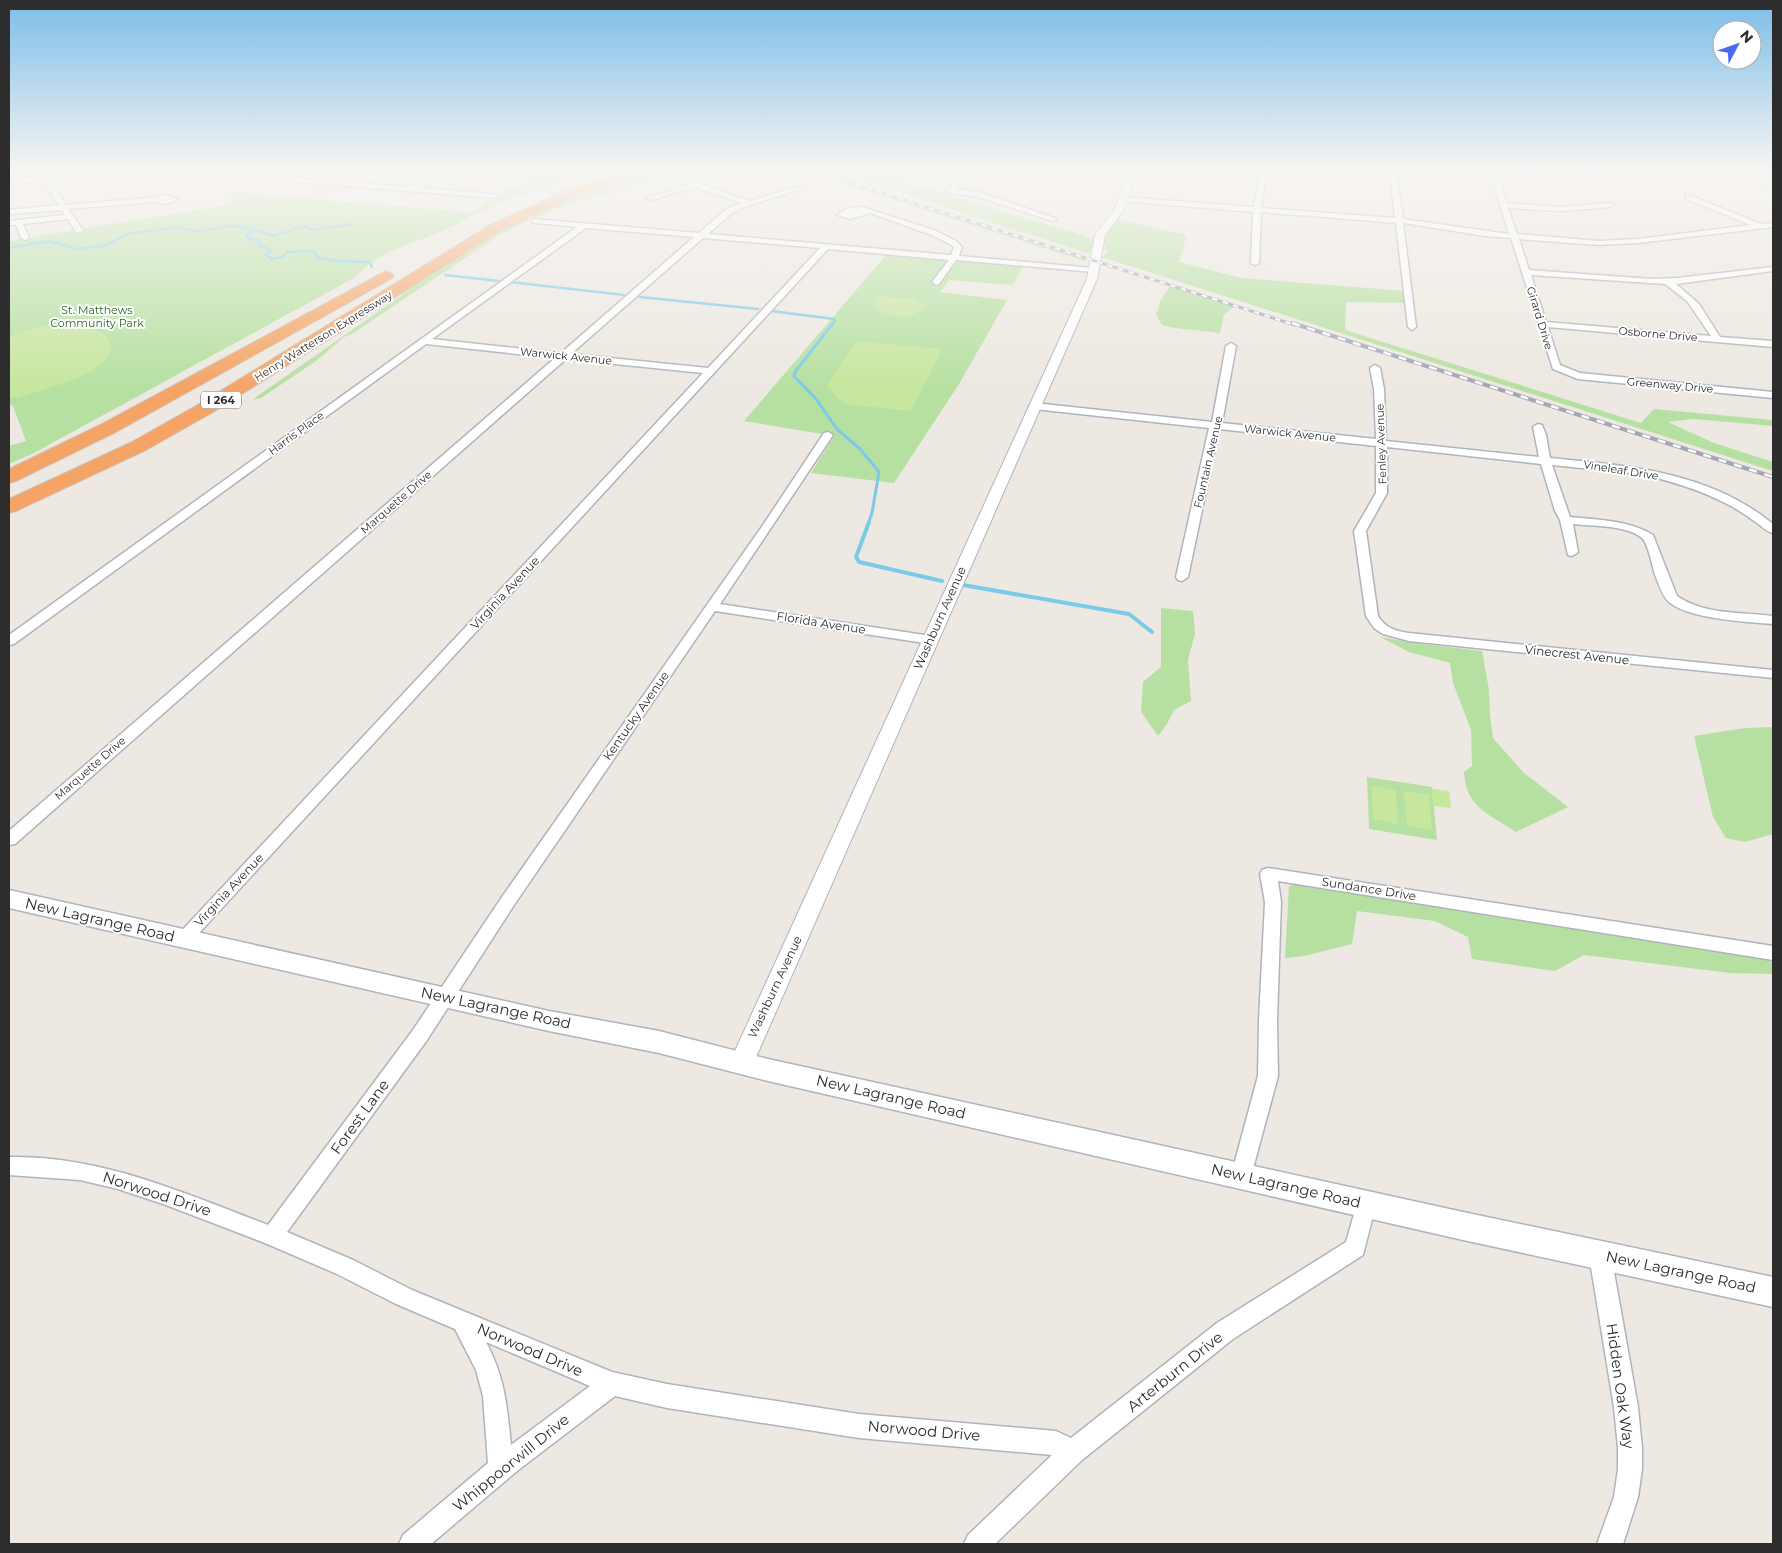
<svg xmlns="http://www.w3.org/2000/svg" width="1782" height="1553" font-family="Montserrat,sans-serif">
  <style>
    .green { fill: #b6e0a1 }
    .pitch { fill: #c7e69e }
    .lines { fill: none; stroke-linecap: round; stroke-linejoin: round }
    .stream-far2 { stroke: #7bcae8; stroke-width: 2.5 }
    .stream-far1 { stroke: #7bcae8; stroke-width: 3 }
    .stream { stroke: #7bcae8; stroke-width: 4 }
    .minor-casing { stroke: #b1b3bc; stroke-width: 3 }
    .tertiary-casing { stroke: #b1b3bc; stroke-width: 2 }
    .secondary-casing { stroke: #b1b3bc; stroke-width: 3 }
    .motorway-casing { stroke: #c8c8c8; stroke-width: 2 }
    .minor { fill: #fff; fill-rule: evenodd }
    .tertiary { fill: #fff; fill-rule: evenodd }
    .secondary { fill: #fff; fill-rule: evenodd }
    .motorway { fill: #f5a465; fill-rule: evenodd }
    .rail-far1-casing { stroke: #a3a6b6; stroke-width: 3 }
    .rail-casing { stroke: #a3a6b6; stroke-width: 4 }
    .rail-far1 { stroke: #fff; stroke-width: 2; stroke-dasharray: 5.5; stroke-linecap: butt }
    .rail { stroke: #fff; stroke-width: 2.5; stroke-dasharray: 8; stroke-linecap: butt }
    .labels { text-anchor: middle; stroke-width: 4; stroke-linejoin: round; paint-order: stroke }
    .far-park-label { font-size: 11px; fill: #2e6720; stroke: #fff }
    .far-street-label { font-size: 11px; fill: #2d2d2d; stroke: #fff }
    .shield { fill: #fff; stroke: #6c6c6c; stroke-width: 1 }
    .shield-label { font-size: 11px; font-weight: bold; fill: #2d2d2d }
    .street-label { font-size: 12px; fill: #2d2d2d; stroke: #fff }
    .near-street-label { font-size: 15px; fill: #2d2d2d; stroke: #fff }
  </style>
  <rect width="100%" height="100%" fill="#ede8e1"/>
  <g class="green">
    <path d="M566,171H595C556,183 516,196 479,212C465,219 452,227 438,233C406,246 380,251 354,278L32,454L9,464V446L26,441L13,406L9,405V241L233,204L231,192L469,212L509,189Z"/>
    <path d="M653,171H685L561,207L525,222L498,236L352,334L344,337L316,361L261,398L252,400L436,271L506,227L575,196L617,181Z"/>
    <path d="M797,171H807L826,176L1085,258L1084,261L822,177Z"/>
    <path d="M827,171H882L885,175L1094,239L1090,254L901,193Z"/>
    <path d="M1116,219L1187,235L1179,262L1241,278L1405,291L1404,303L1346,302L1345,330L1641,423L1654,409L1773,420V426L1693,419L1668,422L1714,443L1773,462V471L1102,257L1107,253C1102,240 1108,229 1116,219Z"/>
    <path d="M887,254L1024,265L1013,285L949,280L940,292L1007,300L959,384L894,483L811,473L834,436L744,421Z"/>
    <path d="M1170,286L1234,307L1224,314L1220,333L1175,328L1162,325L1156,314L1161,300Z"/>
    <path d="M1161,608L1193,611L1195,634L1188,660L1191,701L1174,710L1167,724L1158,736L1141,712L1143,682L1161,667Z"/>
    <path d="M1380,637L1414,643L1482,651L1489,690L1490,715L1493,738L1524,773L1568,807L1516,832C1489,814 1466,808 1464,772L1472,766L1471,730L1453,683L1450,663L1409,652Z"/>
    <path d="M1773,727V834L1745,842L1726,838L1713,817L1694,736L1745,728Z"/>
    <path d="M1367,777L1432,787L1437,840L1369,829Z"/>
    <path d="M1301,883L1773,961V974L1730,973L1584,955L1555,971L1472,959L1468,937L1435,921L1357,911L1352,944L1304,956L1285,958L1289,886Z"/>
  </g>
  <g class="pitch">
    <path d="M881,297L915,299L924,307C915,321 883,318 873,305L876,298Z"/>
    <path d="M48,324C63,324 118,326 110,351C106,362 96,369 86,374C65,385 39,390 17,398L9,397V336Z"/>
    <path d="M856,341L942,349L911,411L844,404L827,386Z"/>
    <path d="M1372,786L1396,790L1398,824L1373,819Z"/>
    <path d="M1432,789L1449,791L1451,808L1433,806Z"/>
    <path d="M1404,791L1429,795L1432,830L1407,825Z"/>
  </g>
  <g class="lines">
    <g class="stream-far2">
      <path d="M255,229L247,236L250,239L259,241V245L272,251L266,255L272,259L282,257L288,252L314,251L317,258L336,261L370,262L372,267"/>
      <path d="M9,248L49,241L78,249L103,246L131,233L176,228L199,231L232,226L253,229L273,236L304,226L314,230L352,224"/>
      <path d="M445,275L499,281"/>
      <path d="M510,282L624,295"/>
      <path d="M640,297L758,309"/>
      <path d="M771,311L834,319L835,321L832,325"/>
    </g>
    <path class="stream-far1" d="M833,323L795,372L794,376L816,399L837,429L861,450L879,472L872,513L868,524"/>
    <g class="stream">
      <path d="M869,522L856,557L859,562L942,581"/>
      <path d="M963,585L1129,614L1152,632"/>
    </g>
    <defs>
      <g id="minor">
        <path d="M36,171H42L45,175L71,171H86L83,173L48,179L66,205L159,197L165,195L178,199L166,204L154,202L68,209L83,230L82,232H76L68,219L23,224L29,238L25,240L21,238L16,225H9V221L65,215L61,210L9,214V210L59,205L41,180L9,185V181L39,176Z"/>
        <path d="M184,171H210L410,187L446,171H454L420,188L493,194L497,196L493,198L187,173Z"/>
        <path d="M551,171H560L536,180L531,179Z"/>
        <path d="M734,171L736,172V174L703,185L749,201L797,187L801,189L742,208L731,214L708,234L951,255L954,247L950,244L929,234L870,213L850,219L837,215L848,208L862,207L934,230L956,241L962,247L959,256L1093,268L1097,270L1093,272L956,260L939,284L936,285L932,282L949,260L828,249L189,944L183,945L177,944L174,939L703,373L566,359L15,844L9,845V831L555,358L426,344L14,644L9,645V635L577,227L536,223H533V219L699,233L725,210L741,203L695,187L651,200L647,198L692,183ZM586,228L694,237L561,353L432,339ZM703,238L820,248L708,368L571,354Z"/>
        <path d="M962,171H968L956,189L979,192L1057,219L1053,221L975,196L948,193L947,191Z"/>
        <path d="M1260,171H1266L1261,208L1395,218L1390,171H1396L1403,219L1509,234L1490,171H1496L1507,203L1561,207L1610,203L1614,205L1610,207L1561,211L1508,208L1517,234L1599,241L1638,239L1751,225L1686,199V195H1689L1761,224L1773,223V227L1638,243L1599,245L1519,239L1529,270L1651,279L1677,278L1773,267V271L1676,284L1699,304L1720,337L1773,341V347L1548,327L1560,365L1580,373L1773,392V398L1578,379L1553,369L1511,238L1485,236L1403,223L1416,327L1412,330L1408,327L1396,223L1261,212L1259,263L1255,265L1251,263L1253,212L1122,201L1118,199L1122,197L1254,207ZM1531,275L1665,284L1687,301L1711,336L1546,322Z"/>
        <path d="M1517,171H1610L1607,173L1568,176L1520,173Z"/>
        <path d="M1714,171C1732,171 1754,179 1773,182V186L1745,181Z"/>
        <path d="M1231,343L1236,346L1222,423L1376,439L1374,389L1370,368L1375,365L1380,368L1384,389L1386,441L1539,457L1533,427L1538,424L1542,425L1546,435L1550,458C1629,466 1708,471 1773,524V533C1766,532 1761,525 1754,521C1745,514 1735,508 1725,503C1698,489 1670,481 1641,474L1552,465L1570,517C1599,520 1628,520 1653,535L1677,596C1704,615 1742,612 1773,616V624C1748,622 1688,619 1669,602C1662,596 1659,584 1655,575C1653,567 1648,545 1643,539C1629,525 1592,526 1573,524L1578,552L1572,556L1568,555L1560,520L1555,511L1541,464L1387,447V493L1366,531L1378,616C1385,628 1396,631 1409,633L1773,670V678L1409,641L1383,634L1374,628L1366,616L1354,531L1376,493V446L1219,429L1188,577L1182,581L1178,580L1176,577L1209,428L1034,409L1029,406L1034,403L1212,422L1226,346Z"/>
        <path d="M828,432L833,435L720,604L931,636L938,640L931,644L715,611L514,905L427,1040L287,1232L353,1260L412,1290L612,1372L667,1384L859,1414L1056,1431L1071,1438L1217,1323L1346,1242L1359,1197L1366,1195L1373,1197L1376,1204L1363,1255L1233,1339L1082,1460L995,1544H964L968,1535L1052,1455L859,1438L667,1408L615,1396L517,1471L431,1544H399L403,1535L488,1463L483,1396L476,1370L455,1329L396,1304L337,1274L265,1243L166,1205L118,1189L80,1180L9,1175V1157C100,1155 184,1193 268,1225L413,1030L502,897L763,525L824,433ZM486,1342L590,1386L511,1445C507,1405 505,1378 486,1342Z"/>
        <path d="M1268,868L1773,946V960L1278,881L1281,902L1277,1020L1278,1076L1251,1176L1248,1182L1241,1185L1234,1182L1231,1176L1258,1076L1259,1020L1265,902L1260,874L1262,870Z"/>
        <path d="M1600,1245L1608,1248L1611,1255L1638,1407L1642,1448V1469L1638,1497L1623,1544H1597L1614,1497L1618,1469V1448L1614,1407L1589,1255L1592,1248Z"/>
      </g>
      <path id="tertiary" d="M1129,171H1137L1123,211L1105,235L1097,279L753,1064L749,1071L741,1074L733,1071L729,1064L1087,279L1095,235L1114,211Z"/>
      <path id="secondary" d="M9,890L549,1011L659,1031L768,1059L1463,1212L1773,1277V1307L1463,1240L768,1081L659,1053L549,1031L9,908Z"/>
      <g id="motorway">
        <path d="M627,171H645L643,174L577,196L500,231L215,411L146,450L16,511L9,513V499L132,442L201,403L490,225L567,190Z"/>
        <path d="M386,271L391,273L394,276L391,279L116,432L16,481L9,483V469L102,424Z"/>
      </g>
    </defs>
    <use href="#minor" class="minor-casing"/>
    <use href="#tertiary" class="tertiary-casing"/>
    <use href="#secondary" class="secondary-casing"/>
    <use href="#motorway" class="motorway-casing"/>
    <use href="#minor" class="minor"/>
    <use href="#tertiary" class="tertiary"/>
    <use href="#secondary" class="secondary"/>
    <use href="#motorway" class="motorway"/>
    <defs>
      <path id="rail-far1" d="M814,171L1295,325"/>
      <path id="rail" d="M1292,323L1773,477"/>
    </defs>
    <use href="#rail-far1" class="rail-far1-casing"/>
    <use href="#rail" class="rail-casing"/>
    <use href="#rail-far1" class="rail-far1"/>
    <use href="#rail" class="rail"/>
  </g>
  <linearGradient id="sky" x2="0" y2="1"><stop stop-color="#7cbde8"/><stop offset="0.44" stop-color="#f7f5f2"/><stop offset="1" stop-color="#f7f5f2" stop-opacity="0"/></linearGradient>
  <rect width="1782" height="388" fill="url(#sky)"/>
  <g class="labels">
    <g class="far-park-label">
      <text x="97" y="314">St. Matthews<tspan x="97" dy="13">Community Park</tspan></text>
    </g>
    <g class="far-street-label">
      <text transform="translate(1540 318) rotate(73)" y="4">Girard Drive</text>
      <text transform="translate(1658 334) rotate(5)" y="4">Osborne Drive</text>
      <text transform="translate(323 336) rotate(-32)" y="4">Henry Watterson Expressway</text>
      <text transform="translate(566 356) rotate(6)" y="4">Warwick Avenue</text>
      <text transform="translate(1670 385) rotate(5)" y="4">Greenway Drive</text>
      <text transform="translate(296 433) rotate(-36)" y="4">Harris Place</text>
      <text transform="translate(1290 433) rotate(6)" y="4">Warwick Avenue</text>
      <text transform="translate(1381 444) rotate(-92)" y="4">Fenley Avenue</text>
      <text transform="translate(1208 462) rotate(-77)" y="4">Fountain Avenue</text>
      <text transform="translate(1621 470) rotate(9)" y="4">Vineleaf Drive</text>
      <text transform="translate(396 502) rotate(-41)" y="4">Marquette Drive</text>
      <text transform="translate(90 768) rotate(-41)" y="4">Marquette Drive</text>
    </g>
    <rect class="shield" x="201" y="391.5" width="40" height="17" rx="4"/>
    <g class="shield-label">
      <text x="221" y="404">I 264</text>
    </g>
    <g class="street-label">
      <text transform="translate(505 593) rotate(-47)" y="4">Virginia Avenue</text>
      <text transform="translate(940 618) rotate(-66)" y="4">Washburn Avenue</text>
      <text transform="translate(821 623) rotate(9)" y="4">Florida Avenue</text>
      <text transform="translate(1577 655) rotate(6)" y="4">Vinecrest Avenue</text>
      <text transform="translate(636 716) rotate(-55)" y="4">Kentucky Avenue</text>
      <text transform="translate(1369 889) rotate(9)" y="4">Sundance Drive</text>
      <text transform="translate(229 890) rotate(-47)" y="4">Virginia Avenue</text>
      <text transform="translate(775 987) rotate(-65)" y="4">Washburn Avenue</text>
    </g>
    <g class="near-street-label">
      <text transform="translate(100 920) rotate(13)" y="5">New Lagrange Road</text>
      <text transform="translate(496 1008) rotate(12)" y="5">New Lagrange Road</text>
      <text transform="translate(891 1097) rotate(13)" y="5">New Lagrange Road</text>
      <text transform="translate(360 1117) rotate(-54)" y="5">Forest Lane</text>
      <text transform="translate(1286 1186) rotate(13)" y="5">New Lagrange Road</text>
      <text transform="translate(157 1194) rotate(18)" y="5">Norwood Drive</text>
      <text transform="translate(1681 1272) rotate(12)" y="5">New Lagrange Road</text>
      <text transform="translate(530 1350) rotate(23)" y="5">Norwood Drive</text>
      <text transform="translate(1175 1372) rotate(-39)" y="5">Arterburn Drive</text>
      <text transform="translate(1620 1386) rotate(82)" y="5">Hidden Oak Way</text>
      <text transform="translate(924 1431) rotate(5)" y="5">Norwood Drive</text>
      <text transform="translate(511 1463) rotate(-39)" y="5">Whippoorwill Drive</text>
    </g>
  </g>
  <rect width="1782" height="1553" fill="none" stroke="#2d2d2d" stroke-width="20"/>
  <g transform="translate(1737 45) rotate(49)"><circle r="24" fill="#ffffff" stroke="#ababab"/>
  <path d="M0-4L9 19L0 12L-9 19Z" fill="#4c69ef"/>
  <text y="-8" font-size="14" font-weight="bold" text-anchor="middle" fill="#2d2d2d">N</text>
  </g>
</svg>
